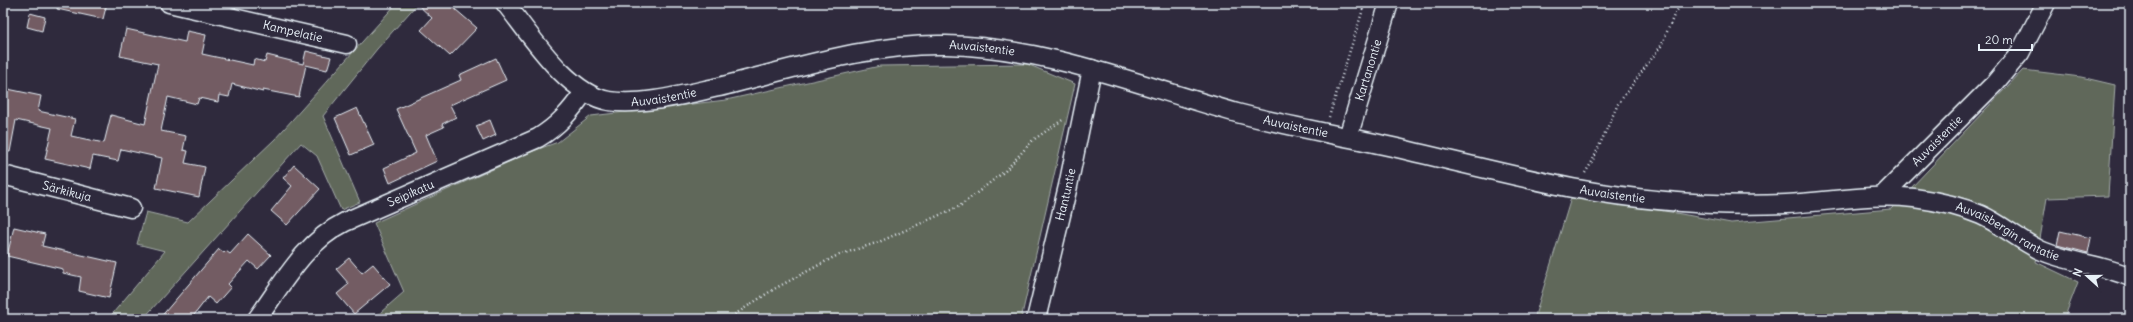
<svg xmlns="http://www.w3.org/2000/svg" width="2133" height="322" font-family="Delius,sans-serif">
  <style>
    .green { fill: #60675a; stroke: #a4aca9 }
    .building { fill: #735b63; stroke: #e8f1f8 }
    .lines { fill: none; stroke-linecap: round; stroke-linejoin: round }
    .minor-casing { stroke: #e8f1f8; stroke-width: 21 }
    .path { stroke: #e8f1f8; stroke-width: 2.5; stroke-dasharray: 1 3; stroke-linecap: butt }
    .minor { stroke: #2f2a3d; stroke-width: 18 }
    .labels { text-anchor: middle; stroke-width: 3.5; stroke-linejoin: round; paint-order: stroke }
    .street-label { font-size: 12px; fill: #e8f1f8; stroke: #2f2a3d }
  </style>
  <rect width="100%" height="100%" fill="#2f2a3d"/>
  <filter id="ink" filterUnits="userSpaceOnUse"><feTurbulence type="fractalNoise" baseFrequency=".025" numOctaves="2"/><feDisplacementMap in="SourceGraphic" scale="8" xChannelSelector="R" yChannelSelector="G"/><feConvolveMatrix kernelMatrix="1 2 1 2 8 2 1 2 1" color-interpolation-filters="sRGB"/></filter>
  <g filter="url(#ink)">
    <g class="green">
      <path d="M397,3H418L377,49L323,116L360,202L341,210L317,156L301,143L143,319H108L165,251L137,244L146,212L188,222L275,139Z"/>
      <path d="M1027,64L1075,84L1021,319H373L404,292L374,223L533,151L558,142L591,116L726,100L880,66Z"/>
      <path d="M2023,70L2081,77L2115,85L2108,196L2047,198L2036,262L2078,282L2064,319H1534L1571,198L1659,210L1731,223L1891,209Z"/>
    </g>
    <g class="building">
      <path d="M58,3H107L103,19L57,9Z"/>
      <path d="M416,3H448L477,28L450,56L421,30L432,18Z"/>
      <path d="M30,13L45,17L42,31L27,27Z"/>
      <path d="M126,29L185,42L187,31L206,35L202,54L253,65L254,59L265,62L267,55L303,64L306,51L331,57L327,70L306,65L299,97L263,90V92L232,84L229,97L219,95L218,102L199,98L197,104L168,97L161,131L186,136L183,150L188,151L185,163L205,167L199,197L156,188L162,158L121,149L118,161L93,156L90,169L45,159L52,128L16,120L10,152L3,151V88L41,96L38,111L75,119L71,136L104,143L111,115L145,124L158,64L120,56Z"/>
      <path d="M496,58L506,80L450,105L456,117L442,124L444,127L426,135L437,161L390,183L384,168L416,153L396,109L461,80L459,75Z"/>
      <path d="M357,108L374,145L351,155L335,118Z"/>
      <path d="M490,120L496,135L483,141L476,126Z"/>
      <path d="M294,165L320,189L287,225L271,211L292,186L283,178Z"/>
      <path d="M14,227L45,234L42,246L117,263L109,298L79,291L81,277L63,273V269L7,256Z"/>
      <path d="M2060,231L2091,238L2088,253L2057,245Z"/>
      <path d="M248,234L271,255L258,269L249,261L228,284L231,287L216,304L208,297L191,319H159L219,249L224,253L226,251L230,254Z"/>
      <path d="M349,258L362,273L373,264L390,284L354,314L337,294L349,284L336,269Z"/>
    </g>
    <g class="lines">
      <defs>
        <g id="minor">
          <path id="s1" d="M169,3L347,44"/>
          <path id="s2" d="M505,3C530,34 567,94 609,101C642,106 686,94 719,87C792,69 871,43 946,45C1047,47 1141,86 1237,113C1287,126 1338,135 1388,146C1450,160 1511,176 1572,188C1643,201 1715,207 1786,204C1829,202 1871,193 1914,198C1937,201 1960,206 1981,215C2001,224 2019,240 2040,250C2069,263 2101,264 2130,277"/>
          <path id="s3" d="M1348,137L1389,3"/>
          <path id="s4" d="M3,175L131,208"/>
          <path id="s5" d="M1882,196L1995,83L2020,53L2046,3"/>
          <path id="s6" d="M257,319C283,283 305,242 345,222L538,138C558,126 571,111 584,92"/>
          <path id="s7" d="M1036,319L1068,186L1092,69"/>
        </g>
      </defs>
      <use href="#minor" class="minor-casing"/>
      <g class="path">
        <path d="M1329,117L1365,3"/>
        <path d="M1585,173L1592,162L1618,104L1661,46L1675,13L1683,3"/>
        <path d="M728,319L774,289L836,256L879,242L960,206L1005,171L1033,140L1064,119"/>
      </g>
      <use href="#minor" class="minor"/>
    </g>
  </g>
  <g class="labels">
    <g class="street-label">
      <text dy="4" stroke="none"><textPath href="#s1" startOffset="127">Kampelatie</textPath></text>
      <text dy="4" stroke="none"><textPath href="#s2" startOffset="525">Auvaistentie</textPath></text>
      <text dy="4" stroke="none"><textPath href="#s3" startOffset="70">Kartanontie</textPath></text>
      <text dy="4" stroke="none"><textPath href="#s2" startOffset="201">Auvaistentie</textPath></text>
      <text dy="4" stroke="none"><textPath href="#s2" startOffset="849">Auvaistentie</textPath></text>
      <text dy="4" stroke="none"><textPath href="#s5" startOffset="78">Auvaistentie</textPath></text>
      <text dy="4" stroke="none"><textPath href="#s4" startOffset="66">Särkikuja</textPath></text>
      <text dy="4" stroke="none"><textPath href="#s2" startOffset="1173">Auvaistentie</textPath></text>
      <text dy="4" stroke="none"><textPath href="#s6" startOffset="204">Seipikatu</textPath></text>
      <text dy="4" stroke="none"><textPath href="#s7" startOffset="128">Hantuntie</textPath></text>
      <text dy="4" stroke="none"><textPath href="#s2" startOffset="1576">Auvaisbergin rantatie</textPath></text>
    </g>
  </g>
  <rect width="2133" height="322" fill="none" stroke="#2f2a3d" stroke-width="16"/>
  <rect x="8" y="8" width="2117" height="306" fill="none" stroke="#e8f1f8" stroke-width="1.5" filter="url(#ink)"/>
  <g transform="translate(2087 276) rotate(291)" stroke="#2f2a3d" stroke-width="3" paint-order="stroke">
  <path d="M0-3L7 15L0 10L-7 15Z" fill="#e8f1f8"/>
  <text y="-6" font-size="11" font-weight="bold" text-anchor="middle" fill="#e8f1f8">N</text>
  </g>
  <path d="M1979 44v6h53v-6" fill="none" stroke="#e8f1f8" stroke-width="2"/>
  <text x="1985" y="44" font-size="12" fill="#e8f1f8" stroke="#2f2a3d" stroke-width="3" paint-order="stroke">20 m</text>
</svg>
